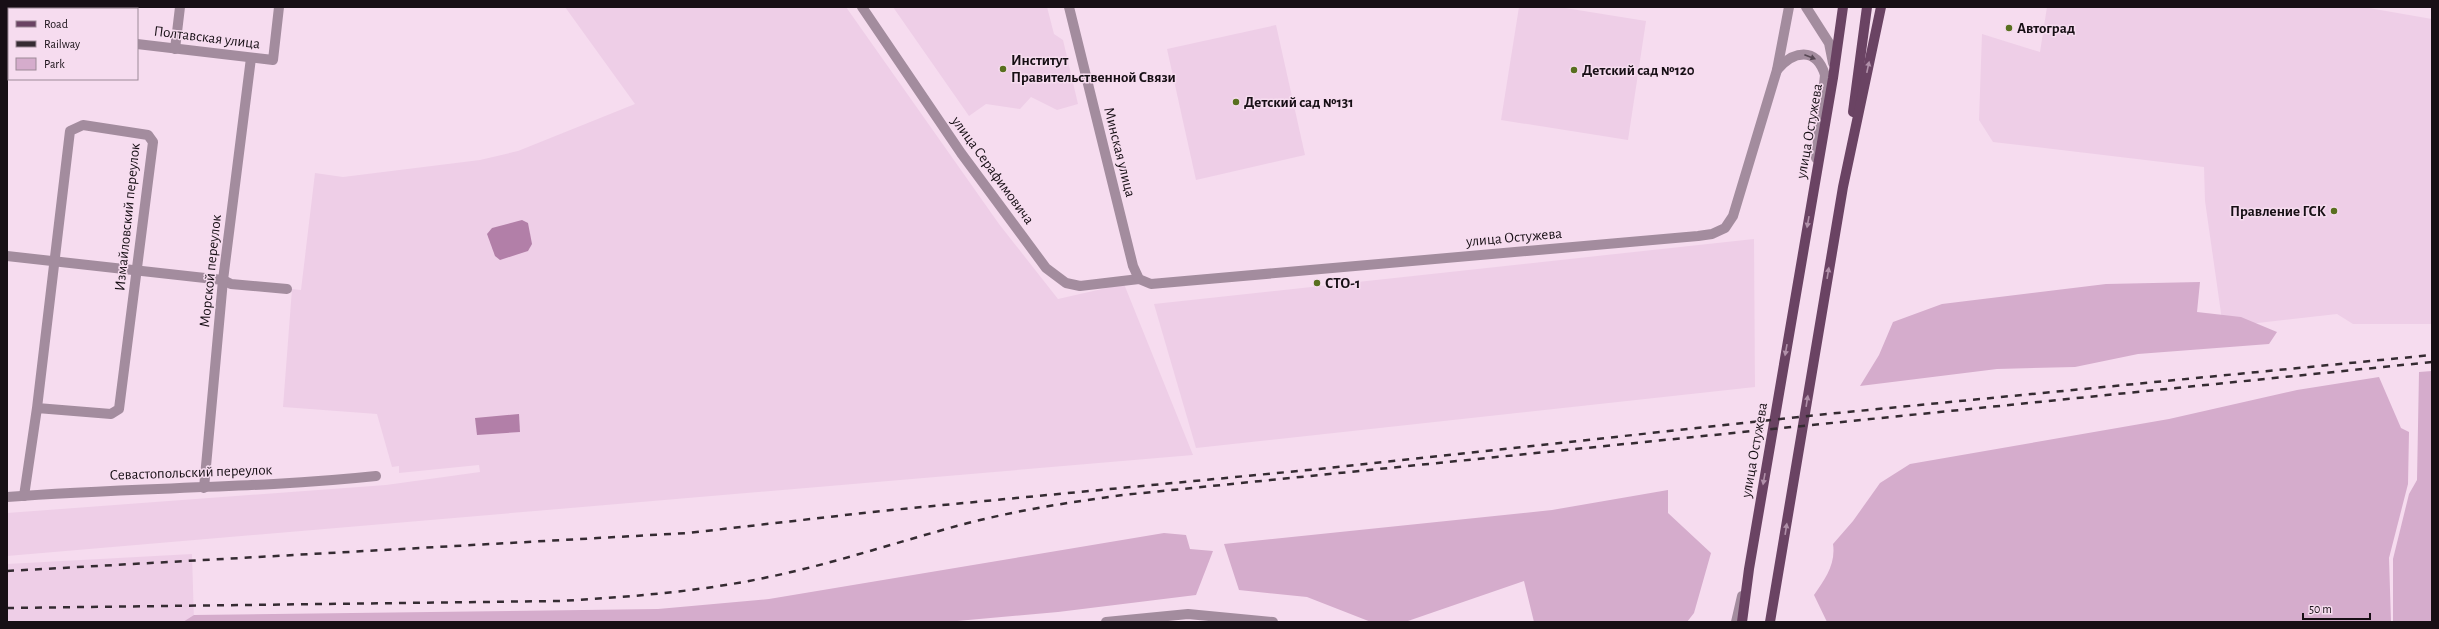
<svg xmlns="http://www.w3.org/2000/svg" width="2439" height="629" font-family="'Alegreya Sans',sans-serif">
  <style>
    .built { fill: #eecee7 }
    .green { fill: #d5accc }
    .water { fill: #b27fa8 }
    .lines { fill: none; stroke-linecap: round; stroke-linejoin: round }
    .minor { stroke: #a38c9e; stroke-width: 10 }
    .major { stroke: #6a4363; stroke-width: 10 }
    .rail { stroke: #352b32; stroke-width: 2.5; stroke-dasharray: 7 7; stroke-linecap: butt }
    .oneway { fill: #564753 }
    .oneway2 { fill: #b090a9 }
    .poi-dot { fill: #586f1f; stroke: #f6dcef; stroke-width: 1.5 }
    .labels { text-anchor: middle; stroke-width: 3; stroke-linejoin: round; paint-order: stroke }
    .poi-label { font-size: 15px; font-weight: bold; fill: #170f15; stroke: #f6dcef; text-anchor: start }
    .street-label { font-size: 15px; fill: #170f15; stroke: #f6dcef }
  </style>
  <rect width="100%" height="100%" fill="#f6dcef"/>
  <g class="built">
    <path d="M565,7H846L999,224L1058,299L1124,284L1193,455L7,556V513L386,485L480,472L479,465L399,473V466L392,467L377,414L283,407L292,289L301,290L315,173L343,177L480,160L518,151L635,104Z"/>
    <path d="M893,7H1047L1054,34L1063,40L1078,104L1057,110L1031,97L1020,109L986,104L969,116Z"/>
    <path d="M1519,7H1559L1646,21L1628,140L1501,120Z"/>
    <path d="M2047,7H2363L2432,19V324H2353L2337,314L2223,327L2205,201L2204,167L1993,142L1979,120L1982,34L2040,52Z"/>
    <path d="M1276,25L1305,155L1196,180L1167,49Z"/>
    <path d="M1754,239L1755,387L1196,448L1154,304Z"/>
    <path d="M192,554L194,622H7V564Z"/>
  </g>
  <g class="green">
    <path d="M2200,282L2197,312L2241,317L2277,332L2269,344L2138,354L2075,367L1997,369L1860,386L1879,355L1893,322L1942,304L2106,284Z"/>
    <path d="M2432,371V622H2393V559L2409,494L2417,480L2419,372Z"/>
    <path d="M2379,377L2401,428L2409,432L2408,484L2389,558L2391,622H1827L1814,595C1825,579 1836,564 1833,544L1853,521L1880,483L1910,464L2169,419L2297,390Z"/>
    <path d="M1668,490V513L1711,553L1694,613L1687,622H1534L1524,581L1405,622H1371L1307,597L1239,590L1224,544L1552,510Z"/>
    <path d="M1164,533L1186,535L1190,549L1213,551L1196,595L1058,612L946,622H183L194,615L658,609L769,599Z"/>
  </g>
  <g class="water">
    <path d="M522,220L528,223L532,244L528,251L500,260L495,256L487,234L492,228Z"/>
    <path d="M519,414L520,432L477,435L475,418Z"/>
  </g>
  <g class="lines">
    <g class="minor">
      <path d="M862,7L961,153L1046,268L1066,283L1080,286L1139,279"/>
      <path d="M1069,7L1133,266L1139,279L1151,284L1698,236L1712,234L1725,228L1733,216L1777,70L1789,7"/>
      <path d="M1806,7L1829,43L1833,63"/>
      <path d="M90,9L91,7"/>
      <path d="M7,28L9,29"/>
      <path d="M137,44L273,60L279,7"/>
      <path d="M175,49L180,7"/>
      <path d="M1777,70C1793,51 1816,46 1825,75L1816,158"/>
      <path d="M7,256L223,280L231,284L287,289"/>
      <path d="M204,488L223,280L251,58"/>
      <path d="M24,496L37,408L70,131L83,125L148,135L153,142L119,409L111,414L37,408"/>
      <path d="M7,497C130,487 254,489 376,476"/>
      <path d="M1106,622L1188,614L1273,622"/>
      <path d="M1736,622L1742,596"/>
    </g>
    <g class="major">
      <path d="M1853,112L1867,7"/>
      <path d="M1742,622L1749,569L1833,78L1843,7"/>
      <path d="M1770,622L1843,187L1881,7"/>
    </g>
    <g class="rail">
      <path d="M7,571L688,533L881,511L1319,469L1827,414L2432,355"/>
      <path d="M7,608L560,601C628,597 696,592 764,578C833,564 900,541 968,523C1019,510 1071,502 1123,495L2432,362"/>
    </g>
  </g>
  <defs><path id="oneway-solid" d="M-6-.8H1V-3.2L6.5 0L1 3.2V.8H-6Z"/></defs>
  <use class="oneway" href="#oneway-solid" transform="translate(1810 57) rotate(21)"/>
  <g class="oneway2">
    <use href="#oneway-solid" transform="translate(1868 67) rotate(-78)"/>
    <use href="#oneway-solid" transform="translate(1808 222) rotate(100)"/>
    <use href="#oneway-solid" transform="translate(1828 273) rotate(-81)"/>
    <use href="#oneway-solid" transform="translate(1786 350) rotate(100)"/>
    <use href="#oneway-solid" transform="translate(1807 401) rotate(-81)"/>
    <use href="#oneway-solid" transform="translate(1764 479) rotate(100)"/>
    <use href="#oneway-solid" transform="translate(1786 529) rotate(-81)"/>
  </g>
  <g class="poi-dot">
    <circle cx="2009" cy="28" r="4"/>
    <circle cx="1003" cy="69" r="4"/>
    <circle cx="1574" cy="70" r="4"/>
    <circle cx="1236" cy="102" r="4"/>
    <circle cx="2334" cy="211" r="4"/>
    <circle cx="1317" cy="283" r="4"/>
  </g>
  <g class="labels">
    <g class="poi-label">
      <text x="2017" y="33">Автоград</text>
      <text x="1011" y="65">Институт<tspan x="1011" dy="17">Правительственной Связи</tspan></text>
      <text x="1582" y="75">Детский сад №120</text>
      <text x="1244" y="107">Детский сад №131</text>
      <text x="2326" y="216" text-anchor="end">Правление ГСК</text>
      <text x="1325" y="288">СТО-1</text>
    </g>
    <g class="street-label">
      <text transform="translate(207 37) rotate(7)" y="5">Полтавская улица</text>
      <text transform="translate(1809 131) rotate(-80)" y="5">улица Остужева</text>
      <text transform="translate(1120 152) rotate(76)" y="5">Минская улица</text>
      <text transform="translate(993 170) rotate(54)" y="5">улица Серафимовича</text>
      <text transform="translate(127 217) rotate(-84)" y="5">Измайловский переулок</text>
      <text transform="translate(1514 237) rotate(-5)" y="5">улица Остужева</text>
      <text transform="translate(210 271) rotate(-84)" y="5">Морской переулок</text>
      <text transform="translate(1754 450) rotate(-80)" y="5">улица Остужева</text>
      <text transform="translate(191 472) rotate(-2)" y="5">Севастопольский переулок</text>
    </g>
  </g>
  <rect width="2439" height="629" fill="none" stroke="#170f15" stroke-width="16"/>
  <rect x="8" y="8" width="130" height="72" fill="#f6dcef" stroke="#9d8a98"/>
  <rect x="16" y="21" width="20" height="6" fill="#6a4363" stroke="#9d8a98"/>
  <text x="44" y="28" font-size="12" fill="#170f15">Road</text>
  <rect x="16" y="41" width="20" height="6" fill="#352b32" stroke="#9d8a98"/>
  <text x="44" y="48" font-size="12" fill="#170f15">Railway</text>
  <rect x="16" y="58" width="20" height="12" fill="#d5accc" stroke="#9d8a98"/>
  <text x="44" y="68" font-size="12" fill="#170f15">Park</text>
  <path d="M2303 613v6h67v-6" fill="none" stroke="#170f15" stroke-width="2"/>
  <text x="2309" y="613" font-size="12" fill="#170f15" stroke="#f6dcef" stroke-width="3" paint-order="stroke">50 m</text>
</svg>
